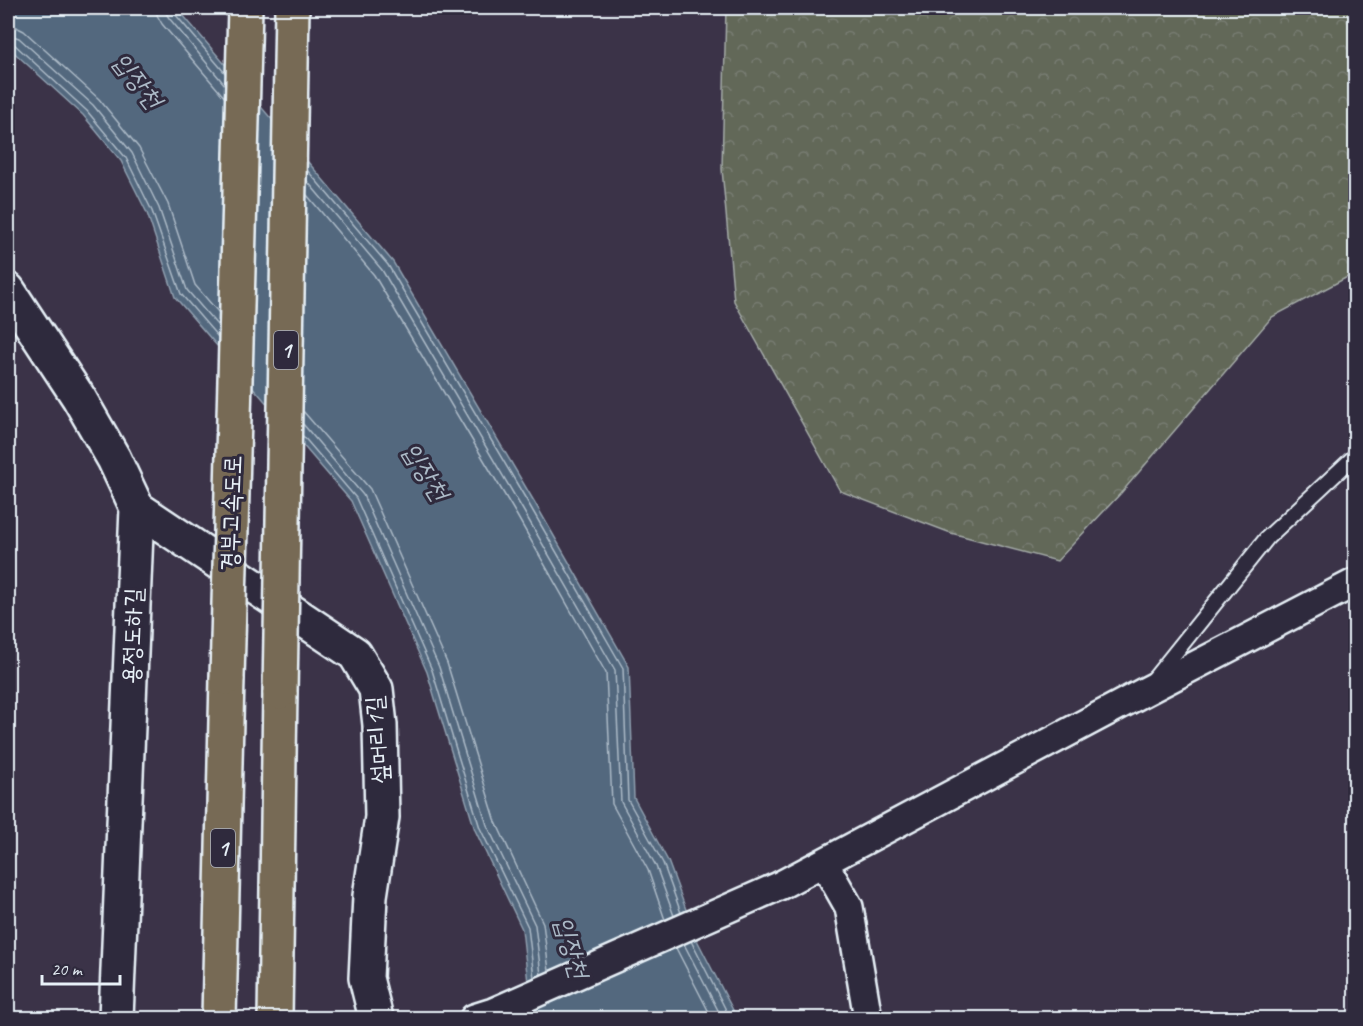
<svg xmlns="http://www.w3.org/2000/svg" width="1363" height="1026" font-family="Caveat,'Poor Story',sans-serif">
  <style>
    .forest { fill: url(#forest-crowns); stroke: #a5aca8; stroke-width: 1.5 }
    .water { fill: #53687e; stroke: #8f9faf; stroke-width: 1.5 }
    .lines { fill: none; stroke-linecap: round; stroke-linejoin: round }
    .shore { stroke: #acbac7; stroke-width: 1.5 }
    .lane-casing { stroke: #e8f1f8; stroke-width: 18 }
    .street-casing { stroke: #e8f1f8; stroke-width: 32 }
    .secondary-casing { stroke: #e8f1f8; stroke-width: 38 }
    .highway-casing { stroke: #e8f1f8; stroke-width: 38 }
    .lane { stroke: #2f2a3d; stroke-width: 14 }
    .street { stroke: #2f2a3d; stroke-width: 27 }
    .secondary { stroke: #2f2a3d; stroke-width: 33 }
    .highway { stroke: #776a54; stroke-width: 33 }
    .highway-bridge-casing { stroke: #e8f1f8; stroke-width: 38; stroke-linecap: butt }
    .highway-bridge { stroke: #776a54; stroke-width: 33 }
    .labels { text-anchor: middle; stroke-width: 6; stroke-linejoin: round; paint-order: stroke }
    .shield { fill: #2f2a3d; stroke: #b0b5c0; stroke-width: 1.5 }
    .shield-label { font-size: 22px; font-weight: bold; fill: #e8f1f8 }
    .street-label { font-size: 24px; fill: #e8f1f8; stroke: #2f2a3d }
    .water-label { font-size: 26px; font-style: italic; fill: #acbac7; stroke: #2f2a3d }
  </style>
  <defs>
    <pattern id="forest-crowns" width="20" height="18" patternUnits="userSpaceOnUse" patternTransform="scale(1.5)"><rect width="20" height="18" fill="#626759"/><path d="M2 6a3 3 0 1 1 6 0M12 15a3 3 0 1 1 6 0" fill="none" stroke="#787d72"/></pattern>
  </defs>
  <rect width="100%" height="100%" fill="#3b3348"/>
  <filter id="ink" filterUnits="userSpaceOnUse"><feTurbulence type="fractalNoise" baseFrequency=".0167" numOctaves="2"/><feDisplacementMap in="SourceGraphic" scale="12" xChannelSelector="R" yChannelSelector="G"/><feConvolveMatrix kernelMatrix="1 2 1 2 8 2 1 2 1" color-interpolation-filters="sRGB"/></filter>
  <g filter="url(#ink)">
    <path class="forest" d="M726,8H1355V273L1272,317L1121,493L1057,561L951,533L840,491L734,301L722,169Z"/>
    <path class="water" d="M8,8H177L393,262L535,503L629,667L634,798L668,861L698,942L737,1018H532L522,929L475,830L427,672L351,501L175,297L147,213L121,161L83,115L8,47Z"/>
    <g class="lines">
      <g class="shore">
        <path d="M157,8V15L162,24L225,98"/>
        <path d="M166,8V13L169,18L225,85"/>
        <path d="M173,8L175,14L225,73"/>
        <path d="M8,26L16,27L24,31L99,99L139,148L168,204L195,285L219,313"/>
        <path d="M8,35L13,36L19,38L93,105L132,153L159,208L187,290L218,326"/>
        <path d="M8,43L14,44L87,111L126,158L152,211L181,294L218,337"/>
        <path d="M307,170L388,265L530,506L623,668L628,800L663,863L681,913"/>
        <path d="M307,181L382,270L523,510L615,670L621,802L656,866L674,916"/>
        <path d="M307,195L374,275L516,514L606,673L612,804L648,870L665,920"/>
        <path d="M303,411L370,489L447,663L496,822L543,923L549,971"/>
        <path d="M303,424L363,495L439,667L487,825L535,925L541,975"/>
        <path d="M303,436L356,498L432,670L480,828L528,927L534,978"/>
        <path d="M691,941L730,1018"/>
        <path d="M684,944L722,1018"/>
        <path d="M676,948L712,1018"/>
      </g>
      <defs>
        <path id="lane" d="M1154,679L1267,538L1356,455"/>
        <g id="street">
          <path d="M824,863L849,907L868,1018"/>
          <path d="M474,1018L493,1012L779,886L1144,692L1356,582"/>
        </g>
        <g id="secondary">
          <path d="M8,290L79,398L114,459L137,508L116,1018"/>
          <path d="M137,508L355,654L376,689L380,725L382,817L370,896L366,978L376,1018"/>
        </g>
        <g id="highway">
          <path d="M219,1018L227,678"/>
          <path d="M275,1018L280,692"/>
        </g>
      </defs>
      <use href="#lane" class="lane-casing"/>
      <use href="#street" class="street-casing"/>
      <use href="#secondary" class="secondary-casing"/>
      <use href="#highway" class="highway-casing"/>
      <use href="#lane" class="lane"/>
      <use href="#street" class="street"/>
      <use href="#secondary" class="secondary"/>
      <use href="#highway" class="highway"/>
      <defs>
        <g id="highway-bridge">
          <path d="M227,678L245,8"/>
          <path d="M280,692L292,8"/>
        </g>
      </defs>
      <use href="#highway-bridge" class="highway-bridge-casing"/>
      <use href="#highway-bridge" class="highway-bridge"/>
    </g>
  </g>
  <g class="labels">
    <g class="shield">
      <rect x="274" y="331" width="24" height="38" rx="4.5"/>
      <rect x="211" y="829" width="24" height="38" rx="4.5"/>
    </g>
    <g class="shield-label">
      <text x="286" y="358">1</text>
      <text x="223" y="856">1</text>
    </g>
    <g class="street-label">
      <text transform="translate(231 513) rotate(-88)" y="8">경부고속도로</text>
      <text transform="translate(132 636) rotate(-88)" y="8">용정도하길</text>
      <text transform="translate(377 740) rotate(-94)" y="8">섶머리1길</text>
    </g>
    <g class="water-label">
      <text transform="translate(138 80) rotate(52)" y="9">입장천</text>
      <text transform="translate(426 471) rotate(58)" y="9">입장천</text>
      <text transform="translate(572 947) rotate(74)" y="9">입장천</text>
    </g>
  </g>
  <rect width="1363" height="1026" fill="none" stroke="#2f2a3d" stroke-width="30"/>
  <rect x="15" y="15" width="1333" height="996" fill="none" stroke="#e8f1f8" stroke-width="2" filter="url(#ink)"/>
  <path d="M42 975v9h78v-9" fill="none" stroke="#e8f1f8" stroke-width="3"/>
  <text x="51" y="975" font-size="18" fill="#e8f1f8" stroke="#2f2a3d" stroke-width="4.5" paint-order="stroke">20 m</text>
</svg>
